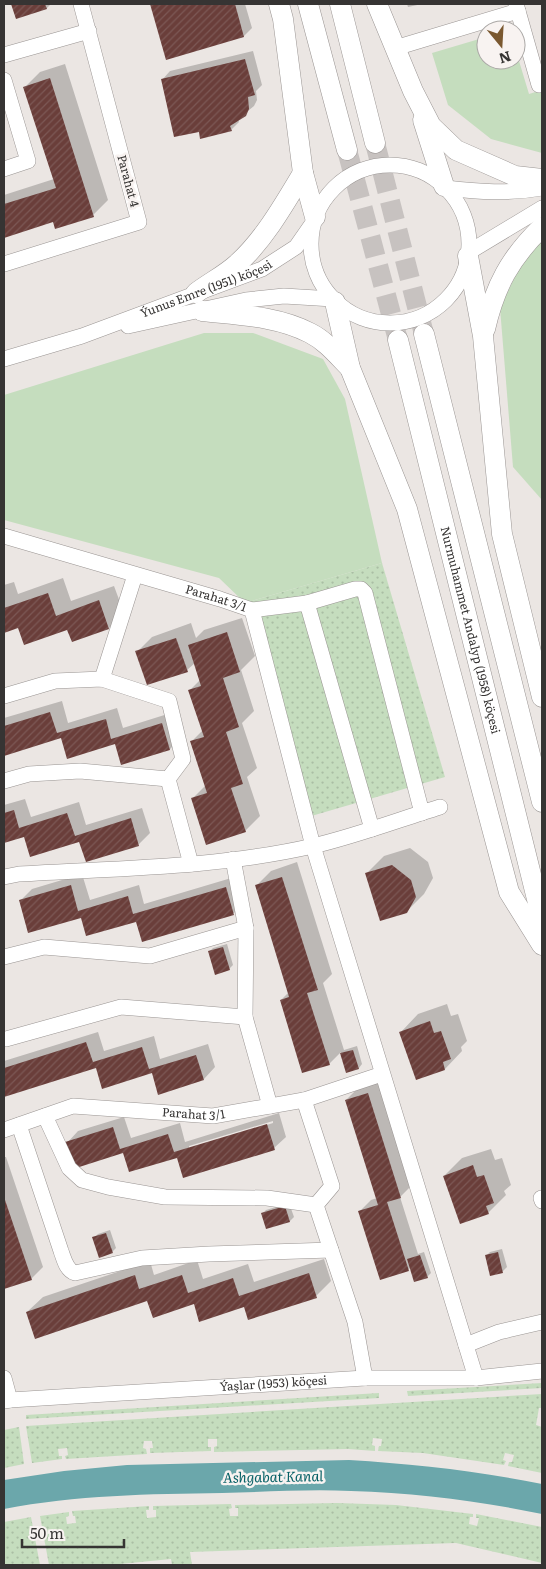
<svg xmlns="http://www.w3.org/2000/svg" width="546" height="1569" font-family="Literata,serif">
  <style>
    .grass { fill: url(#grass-dots) }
    .park { fill: #c5ddbe }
    .water { fill: #6ba7ab }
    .shadow { fill: #0003; fill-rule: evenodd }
    .building { fill: url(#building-hatch) }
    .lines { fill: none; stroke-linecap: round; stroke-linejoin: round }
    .major-tunnel { stroke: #c7c2c0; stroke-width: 20; stroke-dasharray: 20 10; stroke-linecap: butt }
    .minor-casing { stroke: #9a9593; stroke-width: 16 }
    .major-casing { stroke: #9a9593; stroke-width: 21 }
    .minor { stroke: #fff; stroke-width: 15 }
    .major { stroke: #fff; stroke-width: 20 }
    .labels { text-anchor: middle; stroke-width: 5; stroke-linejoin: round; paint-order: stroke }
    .street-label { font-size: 12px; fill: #363433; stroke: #f8f3f1 }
    .water-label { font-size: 14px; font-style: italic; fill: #066065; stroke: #f8f3f1 }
  </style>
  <defs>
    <pattern id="grass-dots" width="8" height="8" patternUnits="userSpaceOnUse" patternTransform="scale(1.25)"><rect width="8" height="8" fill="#c5ddbe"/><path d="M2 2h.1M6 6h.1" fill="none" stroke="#aabea4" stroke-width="1.8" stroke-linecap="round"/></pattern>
    <pattern id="building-hatch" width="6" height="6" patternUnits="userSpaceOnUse" patternTransform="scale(1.25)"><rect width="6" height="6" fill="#6a3e3a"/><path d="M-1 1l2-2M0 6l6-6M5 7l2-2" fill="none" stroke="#7c5855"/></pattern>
  </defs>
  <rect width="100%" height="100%" fill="#ebe6e3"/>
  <g class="grass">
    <path d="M382,563L445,777L308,817L245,603Z"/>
    <path d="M542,1383V1388L408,1396L407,1391Z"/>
    <path d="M379,1393V1398L26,1419V1415Z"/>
    <path d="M542,1394V1408H539L536,1425L542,1427V1473L508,1466L509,1462H512L514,1455L505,1453L503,1460L506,1461L504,1465L423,1453L378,1451L379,1446H381L382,1439L373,1438L372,1445L375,1446V1451L348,1449L214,1452V1447L217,1446V1439H208V1447H211V1451L150,1453V1448H153L152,1441H144L143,1448L146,1449L147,1454L66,1459L65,1456L68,1455L67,1448L58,1449L59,1456H62V1459L32,1463L26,1426Z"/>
    <path d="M19,1427L24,1464L4,1468V1430Z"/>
    <path d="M337,1503L396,1505L473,1514V1517H470L469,1524L477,1526L479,1518H476V1514L542,1527V1563L456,1543L190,1552L192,1565H172L171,1559L110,1565H49L40,1516L69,1512V1516L66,1517L67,1524L76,1523L75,1516H73L72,1511L149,1506V1510H146L147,1518L156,1517V1510H153V1506L231,1504L232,1508L229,1509L230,1516H238V1508H235V1505Z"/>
    <path d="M31,1517L40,1565H4V1522Z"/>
  </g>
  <g class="park">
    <path d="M486,37V60H516V51L529,94L542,90V153L491,139L448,105L432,53Z"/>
    <path d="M542,241V500L513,467L500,308L524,258Z"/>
    <path d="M204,333H253L323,359L345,399L382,563L245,603L219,578L4,520V395Z"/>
  </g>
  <path class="water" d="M349,1460C414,1464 478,1471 542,1484V1514C479,1501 416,1493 351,1491C308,1489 265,1492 222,1493C149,1494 76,1495 4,1509V1480L64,1471L127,1465Z"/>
  <g class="shadow">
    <path d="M12,4H51L47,8L16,18Z"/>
    <path d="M152,4H245L252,28L244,36L167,58Z"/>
    <path d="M407,4H422L408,7Z"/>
    <path d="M253,51L262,85L256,91L257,100L254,106L238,119L239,122L231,130L200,131L162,80L170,71Z"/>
    <path d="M65,64L108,200L93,215L54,220L4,236V195L54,179L25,87L40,72Z"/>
    <path d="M63,578L71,601L114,586L124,613L109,628L72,641L68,628L19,626L4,632V585L14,582L18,594Z"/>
    <path d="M242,618L255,656L241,670L254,711L242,723L257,768L247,777L260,816L245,831L192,799L206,785L192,741L203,730L190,690L200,680L195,663L187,670L137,652L152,637L191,623L196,638L204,630Z"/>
    <path d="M62,701L68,723L117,708L123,728L174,712L181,738L170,749L61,737L4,754V718Z"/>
    <path d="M25,799L31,817L79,802L86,825L142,808L150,833L138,845L25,835L4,841V805Z"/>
    <path d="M410,848L428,862L433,878L424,894L406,912L367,873L384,856Z"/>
    <path d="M297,862L332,974L323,983L344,1050L357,1046L362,1064L359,1068L347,1072L341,1052L329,1064L281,1000L289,992L256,886L271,871Z"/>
    <path d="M82,874L90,900L139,885L144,904L238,876L245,902L234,913L143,940L137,920L82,916L20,901L32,889Z"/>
    <path d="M227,944L233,965L229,969L209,952L213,948Z"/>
    <path d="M447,1004L451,1016L458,1014L467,1041L461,1047L462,1051L445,1069L417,1078L401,1032L418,1014Z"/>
    <path d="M98,1032L104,1051L154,1036L160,1059L208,1044L215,1067L204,1079L159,1093L152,1072L97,1067L4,1095V1061Z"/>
    <path d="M379,1082L412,1185L400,1197L418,1254L424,1252L431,1273L427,1277L411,1267L408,1270L359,1212L371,1200L377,1198L346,1100L358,1088Z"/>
    <path d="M279,1113L286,1137L274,1148L178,1156L124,1152L67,1143L78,1131L124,1117L131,1138L180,1123L185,1142ZM273,1121V1123L189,1149V1146Z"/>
    <path d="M491,1149L495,1160L502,1158L511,1185L504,1191L506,1195L488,1213L444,1176L462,1158Z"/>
    <path d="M4,1157H6L43,1267L31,1279L5,1287L4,1284Z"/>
    <path d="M289,1203L294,1217L290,1221L262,1214L266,1210Z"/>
    <path d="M110,1230L116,1248L112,1252L94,1238L98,1234Z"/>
    <path d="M502,1249L507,1267L503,1271L491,1274L486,1256L490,1252Z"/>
    <path d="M324,1259L331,1281L316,1296L245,1305L148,1300L27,1312L43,1297L150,1261L154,1275L197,1260L203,1279L248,1264L254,1282Z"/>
  </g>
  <g class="building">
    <path d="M11,4H45L47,9L16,19Z"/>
    <path d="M150,4H235L244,37L166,60Z"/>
    <path d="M245,59L255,95L248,97L249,109L246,116L230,126L232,131L200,139L199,132L174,137L161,79Z"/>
    <path d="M50,78L94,217L55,229L53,222L4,238V204L56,188L23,87Z"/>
    <path d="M48,593L56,616L99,600L109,629L72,642L67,630L24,645L18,628L4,633V608Z"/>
    <path d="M227,632L240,672L223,678L239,727L226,732L243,784L231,788L246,832L206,845L191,798L207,793L190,741L204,737L188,690L201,686L188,645Z"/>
    <path d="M176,638L188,672L147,685L135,651Z"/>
    <path d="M50,712L57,733L106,719L111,739L162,723L170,750L121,765L115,744L67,759L61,738L4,756V726Z"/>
    <path d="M14,810L19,828L67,813L75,836L131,818L139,846L86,862L79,842L30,857L24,837L4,843V813Z"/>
    <path d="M392,865L411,880L416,897L407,913L380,921L365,873Z"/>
    <path d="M282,877L318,990L307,993L330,1065L302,1073L280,1000L289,997L255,885Z"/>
    <path d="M71,885L78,911L128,896L133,914L226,887L234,915L142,942L136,922L86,936L81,918L28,933L19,900Z"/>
    <path d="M223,947L230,970L215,975L208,951Z"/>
    <path d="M430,1021L434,1033L441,1031L451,1059L443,1062L445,1070L416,1080L399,1032Z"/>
    <path d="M86,1042L93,1062L142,1047L149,1069L196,1055L204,1080L158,1095L152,1073L102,1089L96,1068L4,1097V1068Z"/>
    <path d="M353,1050L359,1069L346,1073L340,1053Z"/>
    <path d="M368,1093L401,1198L387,1202L409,1271L380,1280L358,1211L378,1205L345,1100Z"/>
    <path d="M267,1124L275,1150L183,1178L177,1158L129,1172L123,1153L73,1169L65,1142L113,1127L120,1149L168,1134L174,1152Z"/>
    <path d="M473,1165L477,1177L484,1175L494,1203L486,1206L489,1214L460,1224L443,1176Z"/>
    <path d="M4,1197L32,1280L4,1289Z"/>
    <path d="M285,1206L290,1222L266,1229L261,1213Z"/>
    <path d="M106,1233L113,1253L99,1258L92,1237Z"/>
    <path d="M498,1252L503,1273L490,1276L485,1255Z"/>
    <path d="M420,1255L428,1278L414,1282L407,1259Z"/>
    <path d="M309,1273L317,1298L248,1320L244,1307L199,1322L194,1304L153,1318L147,1301L35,1339L26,1312L135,1275L139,1289L182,1275L188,1293L233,1278L239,1296Z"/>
  </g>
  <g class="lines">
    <g class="major-tunnel">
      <path d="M375,143L424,334"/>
      <path d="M347,150L398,340"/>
    </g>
    <defs>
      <g id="minor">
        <path d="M516,4L539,85L542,84"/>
        <path d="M405,45L518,11"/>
        <path d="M4,55L89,31"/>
        <path d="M4,80L28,161L4,169"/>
        <circle cx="390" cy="244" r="79"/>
        <path d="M446,188C479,192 509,194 542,188"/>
        <path d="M469,252L542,208"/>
        <path d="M4,264L139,222L81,4"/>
        <path d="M128,326L246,300L284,296L333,299"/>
        <path id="s1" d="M4,359L82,336L262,269L296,247L312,224"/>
        <path id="s2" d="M4,536L220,599L252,610L313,846L476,1378"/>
        <path d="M307,603L355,589H361L365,593L422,813"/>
        <path d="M252,610L307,603L372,829"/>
        <path d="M102,679L135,575"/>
        <path d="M4,696L55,681L102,679L169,701L183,759L168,779L191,864"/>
        <path d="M4,781L29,774L80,771L168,779"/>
        <path d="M233,859L246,928L245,1017L270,1106"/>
        <path d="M4,877L19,874C117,868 217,868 313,846C356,836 398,820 440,807"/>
        <path d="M4,957L44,947L150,956L246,928"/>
        <path d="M6,1039L121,1007L245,1017"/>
        <path d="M304,1100L332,1186L316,1205L355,1322L365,1378"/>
        <path d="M45,1116L69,1168L82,1180L108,1187L165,1197L267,1198L316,1205"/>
        <path d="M19,1125L61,1251C64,1259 66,1270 75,1273L142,1258L209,1254L331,1250"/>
        <path id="s3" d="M4,1130L73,1106L213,1116L304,1100L382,1074"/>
        <path d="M541,1198L542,1201"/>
        <path d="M466,1345L499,1332L542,1322"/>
        <path d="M4,1378L10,1400"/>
        <path id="s4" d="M4,1401L10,1400L365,1378H476L542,1371"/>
      </g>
      <g id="major">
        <path d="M279,4L283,19L303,173L315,217"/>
        <path d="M308,4L347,150"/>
        <path d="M340,4L375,143"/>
        <path d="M377,4L413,91L431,126L456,150L515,176L542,179"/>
        <path d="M423,120L444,186"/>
        <path d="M468,256L483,336L502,534L542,697"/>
        <path d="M196,293C209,283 225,275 237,264C264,240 285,203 303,173"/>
        <path d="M335,302L350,368L407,509L509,892L542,945"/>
        <path d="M202,311C239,315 277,316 310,333C326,341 338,356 350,368"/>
        <path d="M485,329C495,286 510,258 542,227"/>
        <path d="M424,334L542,802"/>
        <path id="s5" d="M398,340L542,919"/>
      </g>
    </defs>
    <use href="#minor" class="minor-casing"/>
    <use href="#major" class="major-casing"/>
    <use href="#minor" class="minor"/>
    <use href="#major" class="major"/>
  </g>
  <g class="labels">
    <g class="street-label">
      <text transform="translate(128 181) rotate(75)" y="4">Parahat 4</text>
      <text dy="4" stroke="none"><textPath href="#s1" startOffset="214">Ýunus Emre (1951) köçesi</textPath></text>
      <text dy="4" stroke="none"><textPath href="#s2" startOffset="221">Parahat 3/1</textPath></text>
      <text dy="4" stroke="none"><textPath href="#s5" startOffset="299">Nurmuhammet Andalyp (1958) köçesi</textPath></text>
      <text dy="4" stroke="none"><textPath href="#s3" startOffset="194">Parahat 3/1</textPath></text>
      <text dy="4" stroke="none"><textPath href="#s4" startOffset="270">Ýaşlar (1953) köçesi</textPath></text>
    </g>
    <g class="water-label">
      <text transform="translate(273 1477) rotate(-1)" y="5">Ashgabat Kanal</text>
    </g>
  </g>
  <rect width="546" height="1569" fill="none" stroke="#363433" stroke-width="10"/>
  <g transform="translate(501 45) rotate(162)"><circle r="24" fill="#f8f3f1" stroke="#aaa7a5"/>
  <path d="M0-4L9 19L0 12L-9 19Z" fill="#7a5830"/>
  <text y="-8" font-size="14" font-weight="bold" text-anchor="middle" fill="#363433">N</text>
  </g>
  <path d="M22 1539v8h102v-8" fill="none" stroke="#363433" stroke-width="2.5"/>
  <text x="30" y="1539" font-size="15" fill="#363433" stroke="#f8f3f1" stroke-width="4" paint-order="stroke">50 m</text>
</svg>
